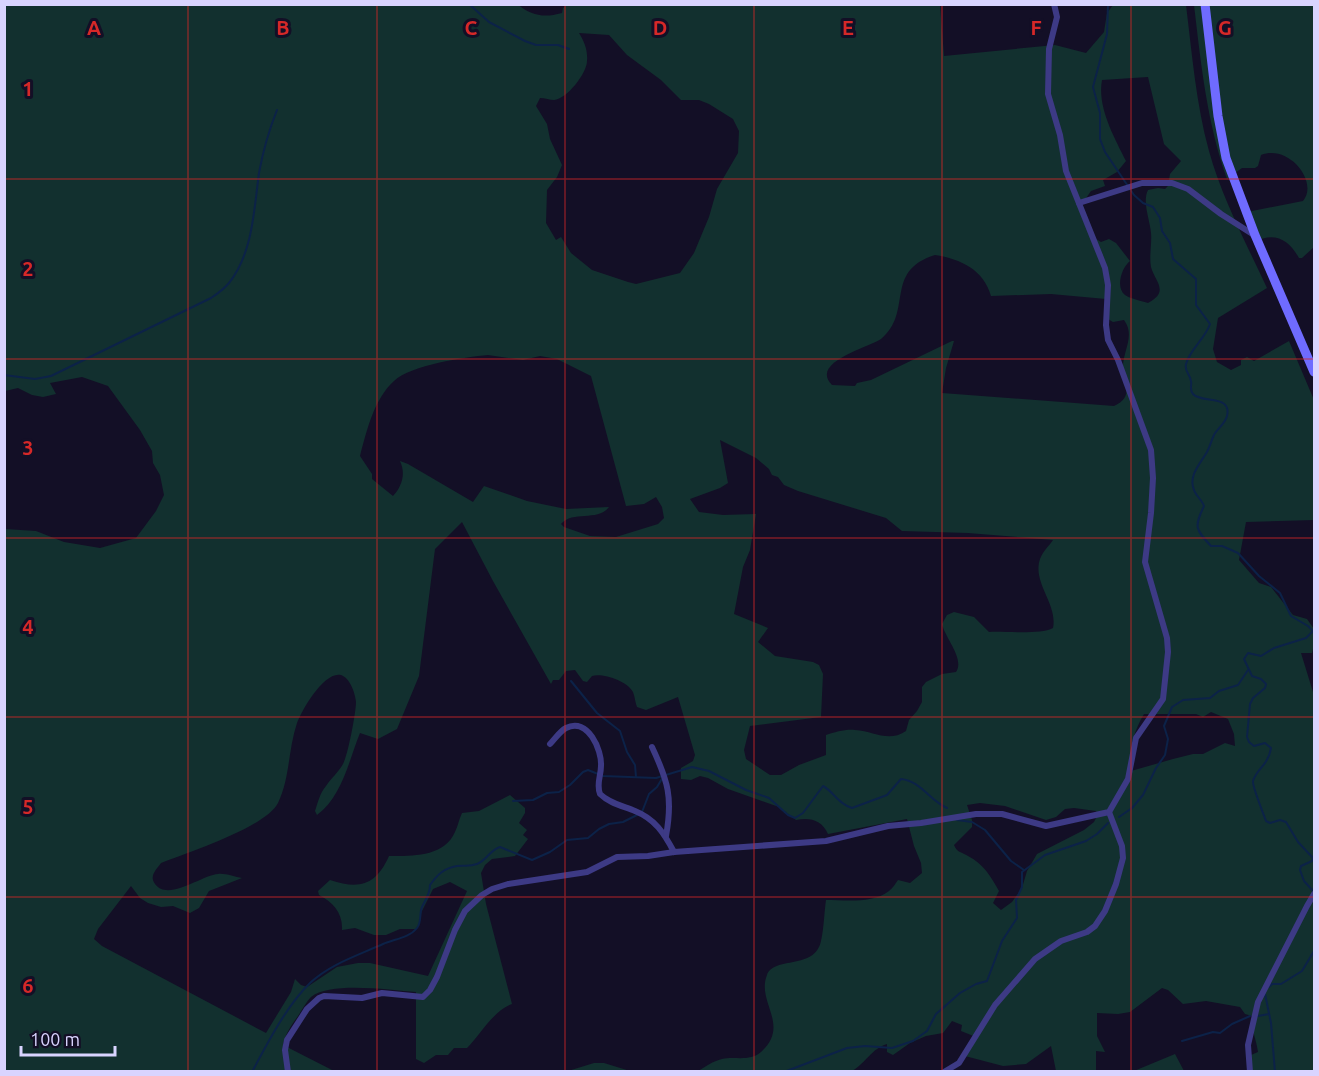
<svg xmlns="http://www.w3.org/2000/svg" width="1319" height="1076" font-family="Ubuntu,sans-serif">
  <style>
    .green { fill: #12302f; fill-rule: evenodd }
    .lines { fill: none; stroke-linecap: round; stroke-linejoin: round }
    .stream { stroke: #0c2248; stroke-width: 2 }
    .street { stroke: #3d3a85; stroke-width: 6 }
    .secondary { stroke: #6f6bff; stroke-width: 9 }
    .grid { fill: none; stroke: #d62828; stroke-width: 1.5; stroke-opacity: 0.55 }
    .grid-label { font-size: 20px; text-anchor: middle; font-weight: bold; fill: #d62828; stroke: #130f26; stroke-width: 6; stroke-linejoin: round; paint-order: stroke }
  </style>
  <rect width="100%" height="100%" fill="#130f26"/>
  <g class="green">
    <path d="M517,4C532,16 544,18 562,13L563,8L569,4L940,5L944,56L1055,45L1086,53L1104,32L1107,13L1113,5H1186C1192,53 1196,104 1209,151C1222,198 1246,243 1267,288L1218,318L1213,349L1217,362L1231,370L1241,365V360L1247,357L1254,361L1289,341L1314,400V520L1246,522L1239,560L1259,583L1271,587L1293,615L1307,619L1314,629V645L1312,653H1301L1313,692L1314,1071H1251V1055L1258,1052C1256,1038 1251,1030 1252,1016L1245,1014L1240,1007L1206,1001L1183,1004L1168,990L1162,988L1130,1012L1118,1014L1097,1013V1036L1105,1052L1096,1051V1071H1056L1051,1046L1026,1064L1003,1066L965,1056L976,1037L961,1031L962,1025L952,1021L943,1033L926,1036L910,1043L893,1055L887,1052V1044C871,1049 866,1063 852,1071H698C705,1067 713,1061 722,1059C735,1056 750,1062 761,1052C791,1025 756,1002 767,975C774,956 815,970 821,941C824,928 824,914 826,900C845,900 872,904 889,891C893,888 895,884 898,880L910,883L922,873L921,863L914,846L907,819L828,834C822,820 810,817 796,820L779,807L728,789L708,778L700,776L691,780L681,779V768L693,761L695,755L678,697L646,710L637,707C635,702 635,697 633,692C627,681 603,673 592,676L587,682L583,681L575,670L566,671L559,680H553L551,684L493,581L462,522L435,549L419,676L397,729L378,739L360,733C349,760 342,797 317,815L315,811C318,802 320,793 326,786C331,778 338,773 343,764C348,755 356,712 356,702C355,693 350,678 341,675C324,671 302,710 297,723C288,750 290,778 278,803C266,827 187,853 161,863C156,870 149,876 155,884C168,902 202,875 218,874C225,873 235,877 242,878L209,891L199,908L190,913L173,906L161,907L148,903L140,898L131,886L98,929L94,939L102,946L266,1033L291,992L295,979L301,985L307,987L337,967L358,963H370L428,976L467,891L450,882L433,889L421,913L419,924L416,929H400L386,935H374L355,928L342,930C343,913 333,902 319,895L318,891L330,880C360,890 376,885 389,856C413,856 444,857 455,832C458,826 459,819 462,813L479,811L510,795L525,808V813L519,823L527,830L523,835L528,839L515,856L492,859L485,865L481,873L486,904L512,1004C493,1011 481,1034 467,1048H454L448,1055H436L424,1063L416,1059V992C391,990 330,981 311,997C306,1002 302,1010 298,1016C291,1025 285,1035 283,1045L334,1071H5V529L36,531L64,542L100,548L136,538L156,511L164,495L160,475L153,463L152,451L140,430L108,386L82,377L50,383L56,394L43,397L32,395L18,388L5,391L4,5ZM579,33L609,35L627,55L661,80L681,100H699L709,104L733,119L739,131L738,153L717,189L709,217L694,253L680,273L636,284L628,282L592,270L571,253L561,237L556,240L546,223L547,190L557,177L562,165L550,139L547,124L536,106L540,98C545,98 550,100 554,100C567,99 587,73 587,61C588,50 584,41 579,33ZM1148,77L1164,144L1181,161L1170,174L1168,186L1165,189L1158,188L1148,190C1142,202 1150,220 1151,233C1152,244 1149,256 1151,267C1155,282 1170,291 1148,303C1142,301 1131,299 1125,295C1115,287 1122,267 1130,261L1116,243L1109,239L1101,242L1096,239L1082,204L1091,191L1105,186L1103,180L1117,172L1126,161C1114,137 1097,107 1102,80ZM935,255C961,259 984,270 991,296L1051,294L1106,299L1108,319L1113,322L1124,320C1136,336 1122,352 1123,369C1124,378 1129,389 1125,397C1122,402 1118,404 1114,406L942,393L946,368L954,341H952L871,380L857,383L855,386L832,385C809,362 870,347 881,339C914,312 883,271 935,255ZM488,355L523,360L540,356L557,359L591,376L626,506L644,504L656,497L662,507L664,518L658,524L616,537L590,536L564,527L561,524C573,510 598,522 609,507L566,509L527,501L484,486L473,502L408,464L400,461C406,474 402,486 393,496L372,479V474L360,456C367,430 374,399 394,381C411,365 465,357 488,355ZM720,440L756,458L769,469L772,475L778,477L784,485L798,491L886,518L902,531L968,533L1053,540C1049,546 1043,551 1040,559C1032,583 1058,604 1053,628C1040,635 1005,631 989,632L974,617L954,612L947,615L942,624C945,638 965,659 956,672L942,674L926,682L922,687V702L917,711L909,720L906,731C888,743 874,731 855,730C846,729 835,732 826,735V755L799,765L781,775H770L746,759L744,750L750,726L821,717L823,674L819,665L813,662L775,656L758,642L768,628L734,614L743,567L750,550L756,514L723,515L699,512L690,499L720,488L728,483ZM1211,712L1228,719L1234,734L1235,746L1225,743L1203,754H1193L1173,759L1131,771C1129,749 1133,733 1144,714H1196L1203,717ZM980,803L1005,806L1046,820L1056,817L1065,809L1074,808L1096,811L1098,814L1094,822L1084,830L1037,854L1027,871L1022,888L1012,902L1001,910L993,903L999,891C991,877 984,864 968,856C962,852 957,853 954,845L972,827V820L967,805Z"/>
    <path d="M1194,5H1314V247L1302,258H1299C1289,240 1275,231 1254,242L1242,213L1303,201C1319,182 1289,144 1261,155L1258,166L1255,168H1242L1227,179C1207,123 1201,64 1194,5Z"/>
    <path d="M1175,1054L1184,1071H1133H1134Z"/>
    <path d="M594,1063H604L630,1071H568Z"/>
  </g>
  <g class="lines">
    <g class="stream">
      <path d="M469,4L489,22L525,41L536,45H558L569,49"/>
      <path d="M1108,4L1107,34L1093,87L1100,113V139L1105,152L1134,195L1143,203L1153,207L1160,218L1162,231L1170,243L1173,259L1196,279V305L1210,324C1205,339 1190,349 1186,364C1184,371 1190,374 1191,381C1192,386 1189,389 1193,394C1202,404 1232,394 1227,416C1225,424 1217,429 1214,435C1211,441 1210,447 1207,452C1200,464 1188,476 1194,490C1196,496 1202,500 1204,506C1194,527 1195,529 1211,546H1222L1238,553L1259,576L1280,593L1291,616L1308,626L1313,631L1306,638L1274,648L1261,656L1248,653L1244,659L1252,676L1261,679L1266,684L1265,688L1253,698L1250,704L1247,737L1249,742L1254,746L1265,743L1271,748C1268,766 1257,768 1253,781C1252,786 1264,815 1266,821L1270,823L1280,820L1286,822L1298,842L1313,858L1312,861L1301,866L1300,870L1304,881L1314,892"/>
      <path d="M4,375L35,379L51,376L211,298C217,294 224,289 229,283C253,253 254,209 259,173C263,151 269,130 277,110"/>
      <path d="M571,681L597,713L620,731L627,752L635,765L636,777"/>
      <path d="M513,801L533,800L547,793L559,792L570,785L583,772L588,770L603,776L656,778L692,767L709,771L746,790L769,798L788,815L795,818L803,813L823,786C834,792 838,804 852,808L887,795L901,779C921,781 929,800 947,808"/>
      <path d="M642,812L649,794L657,787L663,777"/>
      <path d="M1119,817L1132,808L1143,795L1156,768L1165,755L1168,739L1164,726L1172,707L1183,700L1210,698L1219,691L1238,685L1248,670"/>
      <path d="M957,820L972,822L985,830L1011,861L1024,870"/>
      <path d="M1269,987L1272,984H1281L1302,971L1314,951"/>
      <path d="M1265,994L1271,1023L1275,1072"/>
      <path d="M1258,1016L1269,1014"/>
      <path d="M1182,1041L1213,1032L1220,1033L1232,1024L1250,1016"/>
      <path d="M252,1072C267,1044 287,1005 310,983C330,964 359,955 383,944C394,939 409,938 417,928C422,922 419,914 422,907C426,899 430,894 430,885C437,875 444,868 457,866C464,865 469,867 477,864C487,860 490,850 500,847L532,860L550,852L567,840L588,838L599,829L609,824L623,822L637,815"/>
      <path d="M784,1072L847,1048L865,1046L892,1048L913,1041L927,1031L936,1014L960,993L976,984L987,981L1002,941L1017,918L1016,900L1022,887V872L1045,855L1086,841L1097,834L1108,823"/>
    </g>
    <g class="street">
      <path d="M1079,203L1142,183H1172L1188,189L1221,214L1254,235"/>
      <path d="M550,744C555,739 560,731 566,728C588,717 602,750 601,766C601,776 596,784 600,794C609,803 623,806 635,811C655,819 664,833 674,852"/>
      <path d="M652,747C668,781 673,798 666,836"/>
      <path d="M288,1072L285,1050L287,1040L307,1009L319,998L324,996L362,998L382,993L423,997L430,990L437,977L455,930L465,911L482,895L492,889L508,884L587,872L617,857L648,856L674,852L826,841L888,826L921,823L976,814H1002L1046,826L1109,812L1128,779L1136,738L1163,699L1168,652L1167,638L1145,562L1151,513L1153,478L1151,450L1118,360L1108,340L1106,325L1108,285L1105,268L1066,171L1060,135L1048,94L1049,49L1057,17L1054,4"/>
      <path d="M944,1072L959,1063L995,1005L1035,959L1061,941L1087,932L1095,926L1105,911L1116,884L1123,858L1122,846L1109,812"/>
      <path d="M1250,1072L1248,1045L1258,1002L1307,906L1314,894"/>
    </g>
    <path class="secondary" d="M1205,4L1218,116L1226,158L1255,235L1314,372"/>
  </g>
  <path class="grid" d="M188,4V1072M377,4V1072M565,4V1072M754,4V1072M942,4V1072M1131,4V1072M4,179H1314M4,359H1314M4,538H1314M4,717H1314M4,897H1314"/>
  <g class="grid-label">
    <text x="94" y="35">A</text>
    <text x="283" y="35">B</text>
    <text x="471" y="35">C</text>
    <text x="660" y="35">D</text>
    <text x="848" y="35">E</text>
    <text x="1036" y="35">F</text>
    <text x="1225" y="35">G</text>
    <text x="28" y="96">1</text>
    <text x="28" y="276">2</text>
    <text x="28" y="455">3</text>
    <text x="28" y="634">4</text>
    <text x="28" y="814">5</text>
    <text x="28" y="993">6</text>
  </g>
  <rect width="1319" height="1076" fill="none" stroke="#d9d4ff" stroke-width="12"/>
  <path d="M21 1046v9h94v-9" fill="none" stroke="#d9d4ff" stroke-width="3"/>
  <text x="30" y="1046" font-size="18" fill="#d9d4ff" stroke="#130f26" stroke-width="4.5" paint-order="stroke">100 m</text>
</svg>
